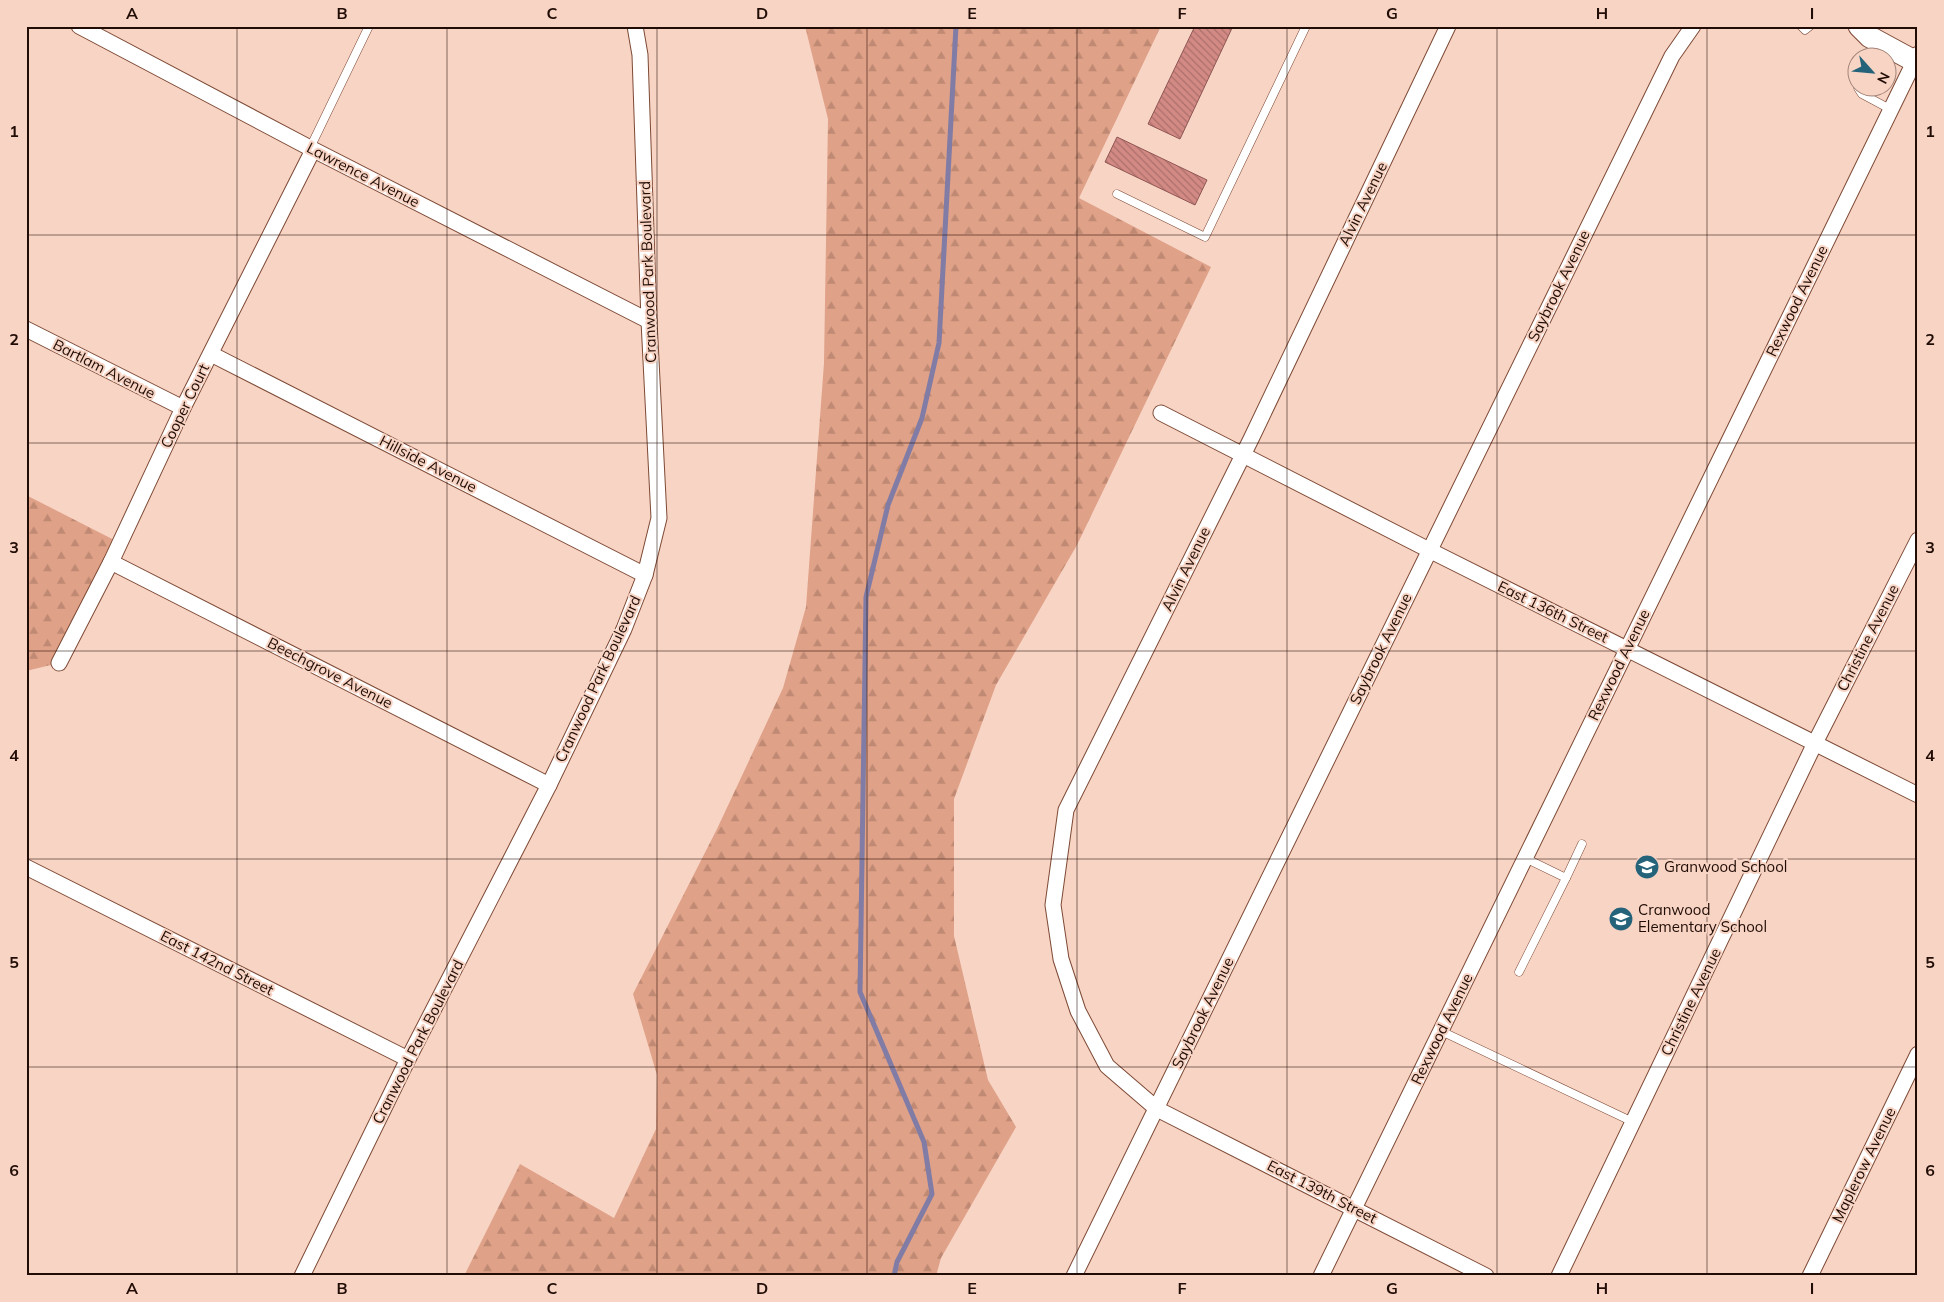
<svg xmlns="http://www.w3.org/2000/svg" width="1944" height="1302" font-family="Mulish,sans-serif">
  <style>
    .forest { fill: url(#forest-firs) }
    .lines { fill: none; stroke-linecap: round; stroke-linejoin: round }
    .stream { stroke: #817ca5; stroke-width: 5 }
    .building { fill: url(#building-back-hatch); stroke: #8e5552 }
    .lane-casing { stroke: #7d4a35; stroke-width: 9 }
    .street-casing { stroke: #7d4a35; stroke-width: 17 }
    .secondary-casing { stroke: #7d4a35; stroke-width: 23 }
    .lane { stroke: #fff; stroke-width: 8 }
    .street { stroke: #fff; stroke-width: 15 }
    .secondary { stroke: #fff; stroke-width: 21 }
    .grid { fill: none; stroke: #210d05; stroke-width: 1; stroke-opacity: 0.55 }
    .labels { text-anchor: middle; stroke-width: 4; stroke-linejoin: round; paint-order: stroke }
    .street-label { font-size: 15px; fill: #210d05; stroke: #f8d4c5 }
    .poi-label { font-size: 15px; fill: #210d05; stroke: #f8d4c5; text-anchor: start }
    .neatline { fill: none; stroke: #210d05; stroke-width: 2 }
    .grid-label { font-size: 16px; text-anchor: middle; font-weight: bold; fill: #210d05 }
  </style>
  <defs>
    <pattern id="forest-firs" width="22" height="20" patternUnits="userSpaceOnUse" patternTransform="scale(1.25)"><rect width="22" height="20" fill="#dfa187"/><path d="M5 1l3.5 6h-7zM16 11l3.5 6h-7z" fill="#bf8973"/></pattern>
    <pattern id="building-back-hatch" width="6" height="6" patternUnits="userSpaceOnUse" patternTransform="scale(1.25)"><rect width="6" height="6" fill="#d38a85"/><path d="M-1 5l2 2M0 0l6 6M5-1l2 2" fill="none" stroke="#ab6f6b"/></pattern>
  </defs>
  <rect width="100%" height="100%" fill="#f8d4c5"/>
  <g class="forest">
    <path d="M805,26H1161L1079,198L1211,267L1077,545L996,685L954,799V936L988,1080L1016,1127L941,1258L936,1276H464L520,1164L614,1218L656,1129L657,1075L633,994L717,829L783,688L806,607L824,363L828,119Z"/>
    <path d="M26,495L120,543L59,663L26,671Z"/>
  </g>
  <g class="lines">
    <path class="stream" d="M894,1276L897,1262L932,1194L924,1142L860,992L866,597L888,505L922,418L939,343L956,26"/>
  </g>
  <g class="building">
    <path d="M1195,26H1233L1180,139L1148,124Z"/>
    <path d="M1117,137L1207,180L1195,205L1105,162Z"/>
  </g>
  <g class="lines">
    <defs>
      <g id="lane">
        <path d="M1801,26L1805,30L1810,26"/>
        <path d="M1867,58L1876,43"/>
        <path d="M1858,88L1862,94L1890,109"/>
        <path d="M310,148L369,26"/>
        <path d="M1117,194L1205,237L1306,26"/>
        <path d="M1566,878L1582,844"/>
        <path d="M1519,972L1566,878L1525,858"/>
        <path d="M1441,1031L1633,1122"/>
      </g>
      <g id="street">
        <path d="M79,26L310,148L649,321"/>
        <path d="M1448,26L1251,439L1066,810L1053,905L1061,959L1078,1011L1107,1066L1157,1109L1486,1276"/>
        <path d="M26,329L183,408"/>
        <path d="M211,354L645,575"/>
        <path d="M1161,413L1429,550L1918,795"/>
        <path d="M111,562L549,785"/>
        <path d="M59,663L111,562L183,408L313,150"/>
        <path d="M26,867L408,1059"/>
        <path d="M302,1276L408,1059L549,785L624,629L645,575L659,518L649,321L640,55L635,26"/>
        <path d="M1074,1276L1672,56L1693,26"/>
        <path d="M1321,1276L1918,54"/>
        <path d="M1559,1276L1815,743L1918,540"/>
        <path d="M1810,1276L1918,1054"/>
      </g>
      <path id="secondary" d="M1859,26L1870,37L1918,63"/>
    </defs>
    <use href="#lane" class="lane-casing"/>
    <use href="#street" class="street-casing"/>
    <use href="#secondary" class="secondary-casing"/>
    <use href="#lane" class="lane"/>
    <use href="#street" class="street"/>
    <use href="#secondary" class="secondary"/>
  </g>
  <path class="grid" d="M237,26V1276M447,26V1276M657,26V1276M867,26V1276M1077,26V1276M1287,26V1276M1497,26V1276M1707,26V1276M26,235H1918M26,443H1918M26,651H1918M26,859H1918M26,1067H1918"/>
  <defs>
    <symbol id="school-disc" viewBox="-11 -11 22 22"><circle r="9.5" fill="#246379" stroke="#f8d4c5"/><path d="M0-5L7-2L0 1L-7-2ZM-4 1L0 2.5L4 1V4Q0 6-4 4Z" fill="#fff"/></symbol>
  </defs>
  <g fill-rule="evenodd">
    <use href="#school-disc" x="1633" y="853" width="28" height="28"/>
    <use href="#school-disc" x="1607" y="905" width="28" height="28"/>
  </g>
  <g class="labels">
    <g class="street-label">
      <text transform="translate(363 175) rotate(27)" y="5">Lawrence Avenue</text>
      <text transform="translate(1363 204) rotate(-64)" y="5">Alvin Avenue</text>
      <text transform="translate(648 272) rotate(-92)" y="5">Cranwood Park Boulevard</text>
      <text transform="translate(1559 286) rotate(-64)" y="5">Saybrook Avenue</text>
      <text transform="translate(1797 301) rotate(-64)" y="5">Rexwood Avenue</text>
      <text transform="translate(104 369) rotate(27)" y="5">Bartlam Avenue</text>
      <text transform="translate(185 406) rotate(-64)" y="5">Cooper Court</text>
      <text transform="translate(428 464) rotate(27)" y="5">Hillside Avenue</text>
      <text transform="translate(1186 569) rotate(-64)" y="5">Alvin Avenue</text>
      <text transform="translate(1553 612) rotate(26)" y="5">East 136th Street</text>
      <text transform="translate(1868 638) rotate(-63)" y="5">Christine Avenue</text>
      <text transform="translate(1381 649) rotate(-64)" y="5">Saybrook Avenue</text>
      <text transform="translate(1619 665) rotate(-64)" y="5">Rexwood Avenue</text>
      <text transform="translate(330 673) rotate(27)" y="5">Beechgrove Avenue</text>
      <text transform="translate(598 679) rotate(-65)" y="5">Cranwood Park Boulevard</text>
      <text transform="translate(217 963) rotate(27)" y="5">East 142nd Street</text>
      <text transform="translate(1691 1002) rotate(-64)" y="5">Christine Avenue</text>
      <text transform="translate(1203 1013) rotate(-64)" y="5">Saybrook Avenue</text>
      <text transform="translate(1442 1029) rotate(-64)" y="5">Rexwood Avenue</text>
      <text transform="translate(418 1042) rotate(-63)" y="5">Cranwood Park Boulevard</text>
      <text transform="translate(1864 1165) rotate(-64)" y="5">Maplerow Avenue</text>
      <text transform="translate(1322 1192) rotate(27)" y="5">East 139th Street</text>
    </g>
    <g class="poi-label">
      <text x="1664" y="872">Granwood School</text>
      <text x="1638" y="915">Cranwood<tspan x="1638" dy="17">Elementary School</tspan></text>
    </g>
  </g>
  <rect width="1944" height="1302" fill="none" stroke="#f8d4c5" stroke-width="55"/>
  <g transform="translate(1872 72) rotate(117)"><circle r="24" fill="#f8d4c5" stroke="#a28478"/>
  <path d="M0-4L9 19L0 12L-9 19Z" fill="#246379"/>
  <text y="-8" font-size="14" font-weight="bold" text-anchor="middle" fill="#210d05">N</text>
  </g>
  <rect x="28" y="28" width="1888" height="1246" class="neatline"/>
  <g class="grid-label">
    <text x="132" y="19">A</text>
    <text x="342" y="19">B</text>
    <text x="552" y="19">C</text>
    <text x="762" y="19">D</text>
    <text x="972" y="19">E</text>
    <text x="1182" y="19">F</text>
    <text x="1392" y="19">G</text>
    <text x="1602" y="19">H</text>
    <text x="1812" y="19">I</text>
    <text x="14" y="137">1</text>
    <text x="1930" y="137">1</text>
    <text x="14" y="345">2</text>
    <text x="1930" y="345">2</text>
    <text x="14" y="553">3</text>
    <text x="1930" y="553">3</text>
    <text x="14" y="761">4</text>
    <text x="1930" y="761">4</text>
    <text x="14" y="968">5</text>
    <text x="1930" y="968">5</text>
    <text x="14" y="1176">6</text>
    <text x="1930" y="1176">6</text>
    <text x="132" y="1294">A</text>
    <text x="342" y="1294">B</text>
    <text x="552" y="1294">C</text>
    <text x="762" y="1294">D</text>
    <text x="972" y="1294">E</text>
    <text x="1182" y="1294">F</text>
    <text x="1392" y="1294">G</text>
    <text x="1602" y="1294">H</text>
    <text x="1812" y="1294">I</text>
  </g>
</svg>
